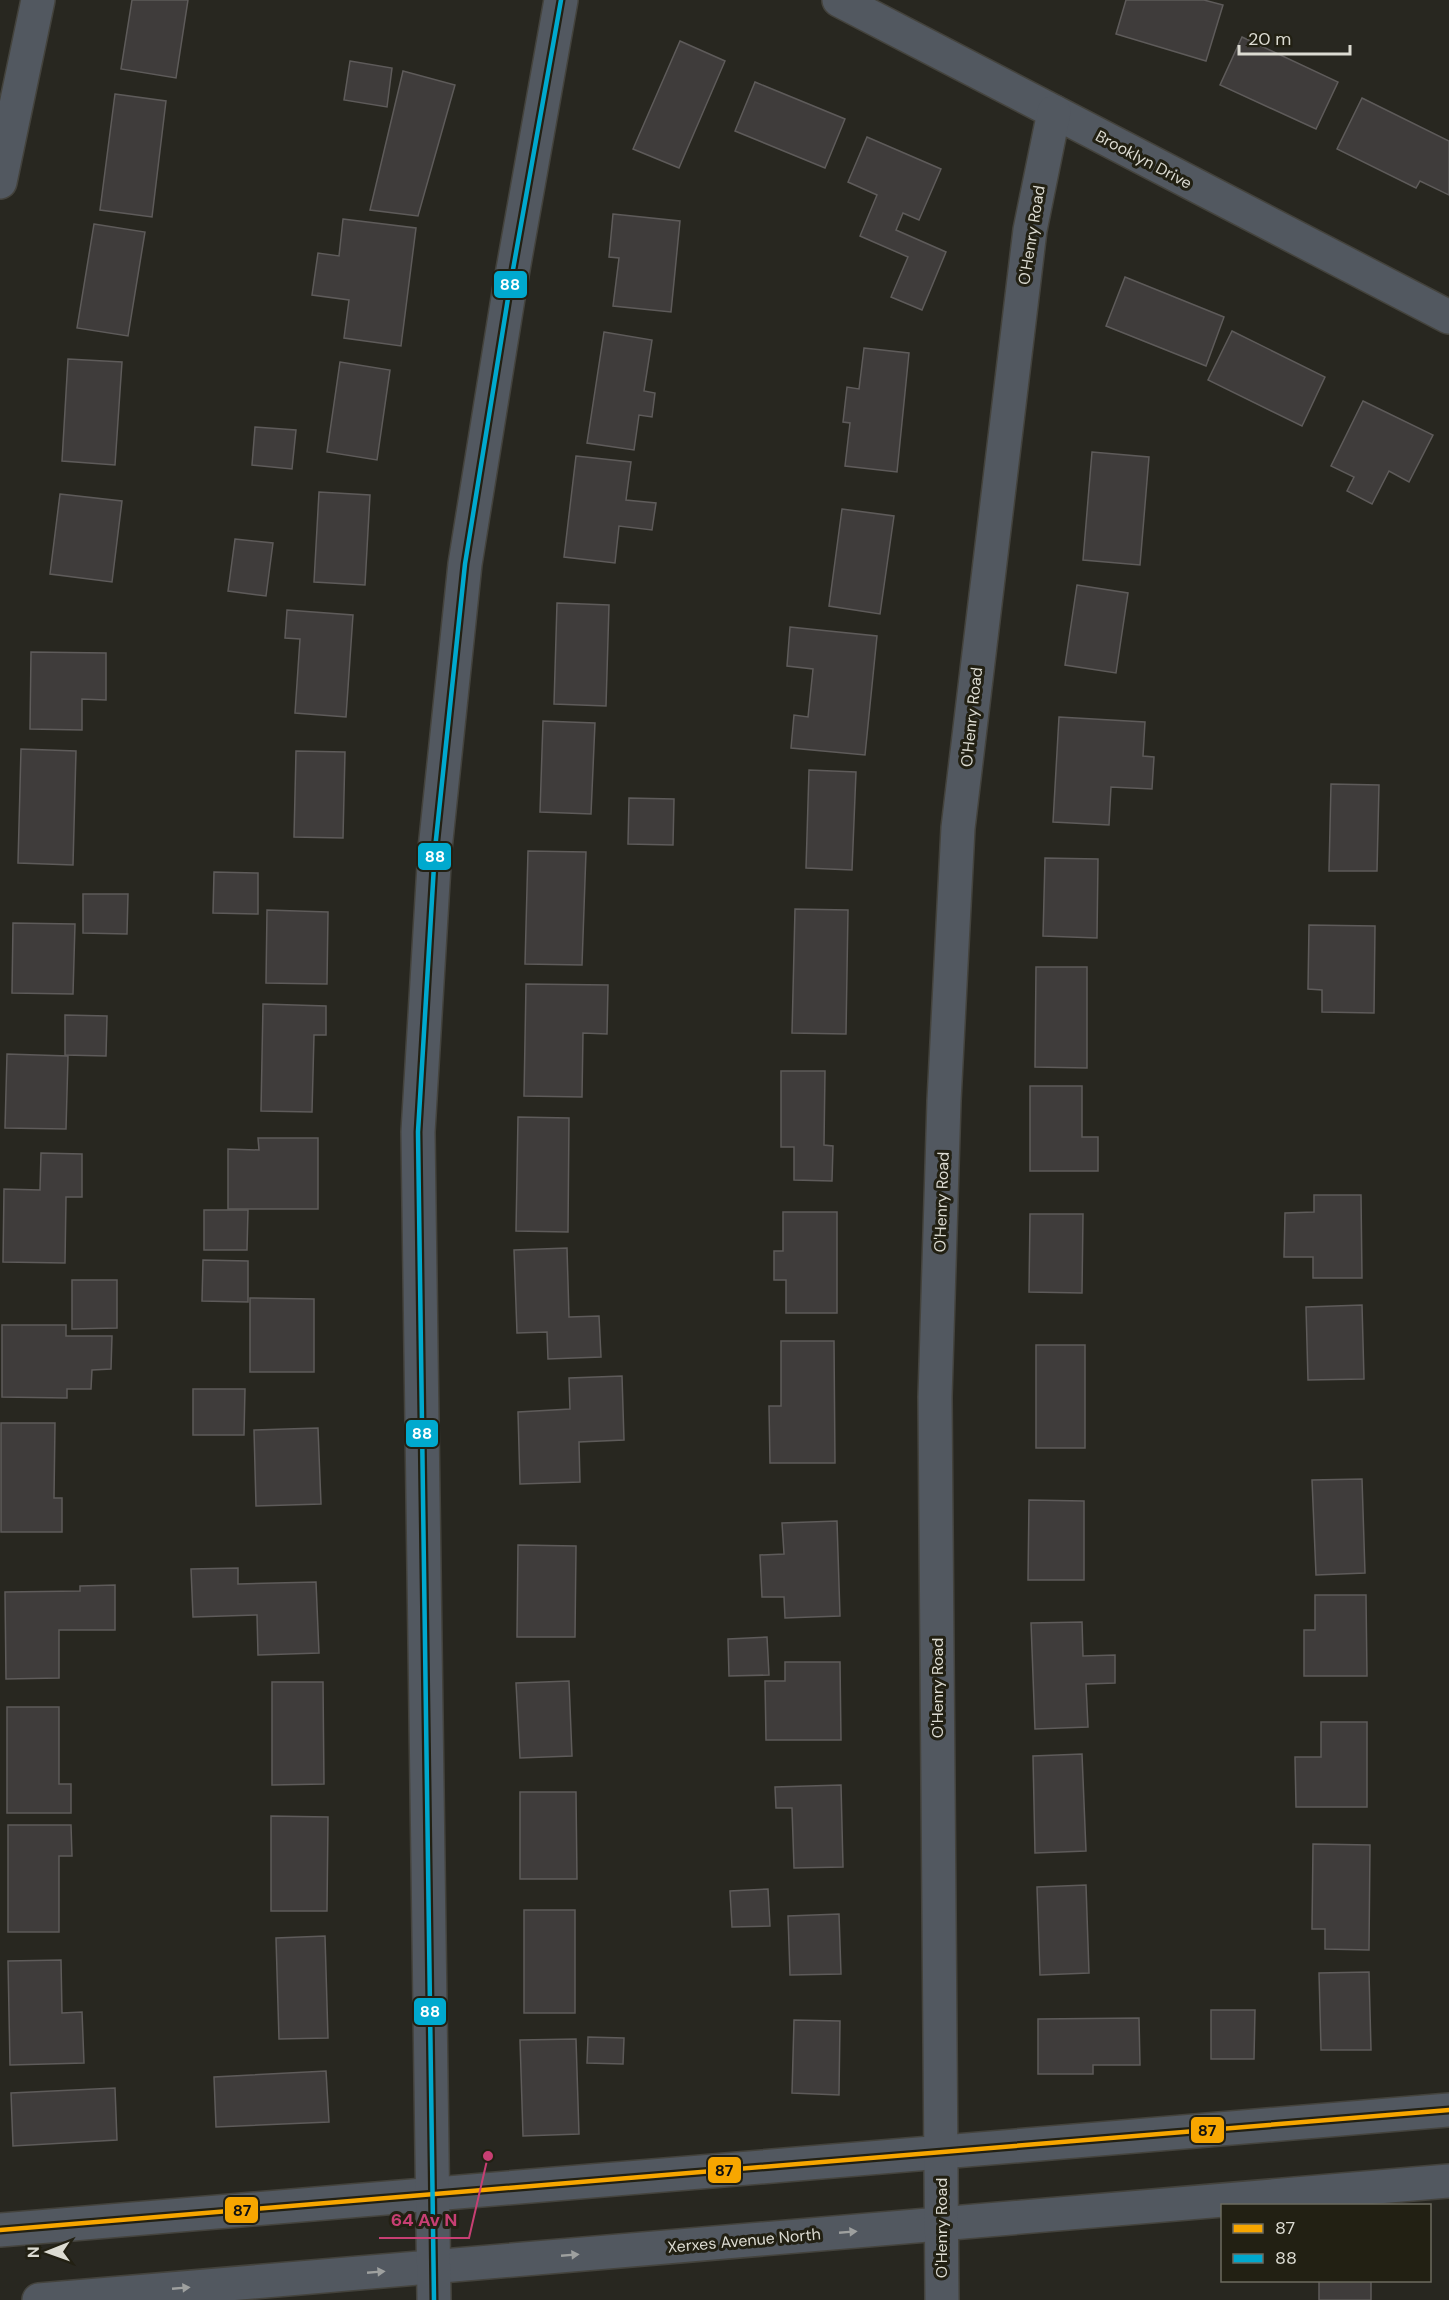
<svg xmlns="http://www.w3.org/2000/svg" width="1449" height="2300" font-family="'DM Sans',sans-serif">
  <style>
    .building { fill: #3f3c3b; stroke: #5e5b5a; stroke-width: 1.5 }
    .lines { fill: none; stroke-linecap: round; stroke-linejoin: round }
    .minor-casing { stroke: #44433d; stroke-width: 36 }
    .minor { stroke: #525860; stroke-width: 33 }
    .bus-1-casing { stroke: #222013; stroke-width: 9 }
    .bus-2-casing { stroke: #222013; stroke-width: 9 }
    .bus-1 { stroke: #f7a600; stroke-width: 4.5 }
    .bus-2 { stroke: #00a9ce; stroke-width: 4.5 }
    .oneway { fill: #9ea09f }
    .labels { text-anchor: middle; stroke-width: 6; stroke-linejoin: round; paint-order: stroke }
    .street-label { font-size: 16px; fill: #dcdbd2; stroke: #222013 }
    .leader { fill: none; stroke: #c73f73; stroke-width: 2 }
    .callout-dot { fill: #c73f73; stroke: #222013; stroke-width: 2 }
    .callout-label { font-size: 18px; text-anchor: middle; font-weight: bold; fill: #c73f73; stroke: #222013; stroke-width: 6; stroke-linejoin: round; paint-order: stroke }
    .line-badge { stroke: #222013; stroke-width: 2 }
    .badge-label { font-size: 16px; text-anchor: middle; font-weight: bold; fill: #fff }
    .pale-badge-label { font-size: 16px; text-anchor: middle; font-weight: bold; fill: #111 }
  </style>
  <rect width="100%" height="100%" fill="#282720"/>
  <g class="building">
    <path d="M132,0H188L176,78L121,69Z"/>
    <path d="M1126,0H1204L1223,5L1206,61L1116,34Z"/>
    <path d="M1242,37L1338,82L1316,129L1220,85Z"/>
    <path d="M680,41L725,61L679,168L633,149Z"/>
    <path d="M350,61L392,68L387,107L344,100Z"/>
    <path d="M403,71L455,85L418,216L370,210Z"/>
    <path d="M755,82L845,119L825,168L735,131Z"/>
    <path d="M115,94L166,101L152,217L100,210Z"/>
    <path d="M1362,98L1449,141V195L1420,181L1416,188L1337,149Z"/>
    <path d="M867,137L941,169L919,220L903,213L896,230L946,252L922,310L891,297L908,257L860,236L877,195L848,182Z"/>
    <path d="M613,214L680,221L671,312L613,306L619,258L609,257Z"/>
    <path d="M343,219L416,228L401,346L344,338L349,300L312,295L318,253L339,256Z"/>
    <path d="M94,224L145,232L128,336L77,328Z"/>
    <path d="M1125,277L1224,317L1206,366L1106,326Z"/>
    <path d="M1232,331L1325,377L1302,426L1208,380Z"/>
    <path d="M604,332L652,340L644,391L655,393L652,417L639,415L634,450L587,443Z"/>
    <path d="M864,348L909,353L897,472L845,466L850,423L843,422L847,387L859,389Z"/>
    <path d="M68,359L122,362L115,465L62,461Z"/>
    <path d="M340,362L390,370L377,460L327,452Z"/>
    <path d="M1363,401L1433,435L1409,482L1389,471L1372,504L1347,491L1354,477L1331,466Z"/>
    <path d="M255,427L296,430L292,469L252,465Z"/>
    <path d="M1092,452L1149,457L1140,565L1083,560Z"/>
    <path d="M576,456L631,462L626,500L656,503L652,530L619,526L615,563L564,557Z"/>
    <path d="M319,492L370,495L365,585L314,582Z"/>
    <path d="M60,494L122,501L112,582L50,574Z"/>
    <path d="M842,509L894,516L880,614L829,606Z"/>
    <path d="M235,539L273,543L266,596L228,591Z"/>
    <path d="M1077,585L1128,593L1116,673L1065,665Z"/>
    <path d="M557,603L609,605L606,706L554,704Z"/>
    <path d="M287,610L353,615L346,717L295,713L300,639L285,638Z"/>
    <path d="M790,627L877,636L865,755L791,748L794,715L808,717L813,669L787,666Z"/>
    <path d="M31,652L106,653V700L82,699V730L30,729Z"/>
    <path d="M1059,717L1145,722L1143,756L1154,757L1152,789L1111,787L1109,825L1053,822Z"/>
    <path d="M543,721L595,723L591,814L540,812Z"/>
    <path d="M21,749L76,751L73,865L18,863Z"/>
    <path d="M296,751L345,752L343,838L294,837Z"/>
    <path d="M809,770L856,772L852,870L806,868Z"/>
    <path d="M1331,784L1379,785L1377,871H1329Z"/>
    <path d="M629,798L674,799L673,845L628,844Z"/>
    <path d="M528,851L586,852L582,965L525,964Z"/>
    <path d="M1045,858L1098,859L1097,938L1043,936Z"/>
    <path d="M214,872L258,873V914L213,913Z"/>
    <path d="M83,894H128L127,934L83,933Z"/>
    <path d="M795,909L848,910L846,1034L792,1033Z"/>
    <path d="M267,910L328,912L327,984L266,983Z"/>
    <path d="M13,923L75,924L73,994L12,993Z"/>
    <path d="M1309,925L1375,926L1374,1013L1322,1012V990L1308,989Z"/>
    <path d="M1036,967H1087V1068L1035,1067Z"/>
    <path d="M526,984L608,985L607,1034L583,1033L582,1097L524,1096Z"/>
    <path d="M263,1004L326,1006V1035H314L312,1112L261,1111Z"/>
    <path d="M65,1015L107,1016L106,1056L65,1055Z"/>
    <path d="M7,1054L68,1056L66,1129L5,1128Z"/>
    <path d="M781,1071H825L824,1145L833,1146L832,1181L794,1180V1147H781Z"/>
    <path d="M1030,1086H1082V1137H1098V1171H1030Z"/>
    <path d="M518,1117L569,1118L568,1232L516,1231Z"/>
    <path d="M258,1138H318V1209H228V1149L259,1150Z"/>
    <path d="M41,1153L82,1154V1197H66L65,1263L3,1262L4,1189L40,1190Z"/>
    <path d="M1314,1195H1361L1362,1278H1313V1257H1284L1285,1213L1314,1212Z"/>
    <path d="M204,1210H248L247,1250H204Z"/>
    <path d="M783,1212H837V1313H786V1280H774V1251H783Z"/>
    <path d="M1030,1214H1083L1082,1293L1029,1292Z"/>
    <path d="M567,1248L569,1317L599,1316L601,1357L548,1359L547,1332L517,1333L514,1250Z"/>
    <path d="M203,1260L248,1261V1302L202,1301Z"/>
    <path d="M72,1280H117V1328L72,1329Z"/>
    <path d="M250,1298L314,1299V1372H250Z"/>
    <path d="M1362,1305L1364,1379L1308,1380L1306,1307Z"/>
    <path d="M2,1325H66V1336H112L111,1369L92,1370L91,1389H67V1398L2,1397Z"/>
    <path d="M781,1341H834L835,1463H770L769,1406H781Z"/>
    <rect x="1036" y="1345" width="49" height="103"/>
    <path d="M622,1376L624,1440L579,1442L580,1482L520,1484L518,1412L570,1409L569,1378Z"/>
    <path d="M193,1389H245L244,1435H193Z"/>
    <path d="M1,1423H55L54,1498H62V1532H1Z"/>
    <path d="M318,1428L321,1504L256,1506L254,1430Z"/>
    <path d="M1362,1479L1365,1573L1316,1575L1312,1480Z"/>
    <path d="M1029,1500L1084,1501V1580H1028Z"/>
    <path d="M837,1521L840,1616L785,1618L784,1597H762L760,1555L784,1554L782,1523Z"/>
    <path d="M518,1545L576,1546L575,1637H517Z"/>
    <path d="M238,1568V1584L316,1582L319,1653L258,1655L257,1615L193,1617L191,1569Z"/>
    <path d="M115,1585V1630H59V1678L6,1679L5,1592L80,1591V1586Z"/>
    <path d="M1315,1595H1366L1367,1676H1304V1630H1315Z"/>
    <path d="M1082,1622L1083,1656L1115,1655V1683L1086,1684L1088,1727L1035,1729L1031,1623Z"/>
    <path d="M767,1637L769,1675L729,1676L728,1639Z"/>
    <path d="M785,1662H840L841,1740H766L765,1681H785Z"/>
    <path d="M569,1681L572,1756L520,1758L516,1683Z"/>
    <path d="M272,1682H323L324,1784L272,1785Z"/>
    <path d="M7,1707H59V1784H71V1813H7Z"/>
    <path d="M1321,1722H1367V1807H1296L1295,1757H1321Z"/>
    <path d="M1082,1754L1086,1851L1035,1853L1033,1756Z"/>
    <path d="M841,1785L843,1867L794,1868L792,1808H776L775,1787Z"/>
    <path d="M520,1792H576L577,1879H520Z"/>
    <path d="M271,1816L328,1817L327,1911H271Z"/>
    <path d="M8,1825H71L72,1856H59V1932H8Z"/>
    <path d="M1313,1844L1370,1845L1369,1950L1325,1949V1929H1312Z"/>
    <path d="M1086,1885L1089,1973L1040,1975L1037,1887Z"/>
    <path d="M768,1889L770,1926L732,1927L730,1891Z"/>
    <rect x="524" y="1910" width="51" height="103"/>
    <path d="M839,1914L841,1974L790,1975L788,1916Z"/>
    <path d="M325,1936L328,2038L279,2039L276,1938Z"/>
    <path d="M61,1960L62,2013L82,2012L84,2063L10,2065L8,1961Z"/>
    <path d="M1369,1972L1371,2050H1321L1319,1973Z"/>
    <path d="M1211,2010H1255L1254,2059H1211Z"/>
    <path d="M1139,2018L1140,2065H1093V2074H1038V2019Z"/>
    <path d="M794,2020L840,2021L839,2095L792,2093Z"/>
    <path d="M588,2037L624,2038L623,2064L587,2063Z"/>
    <path d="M576,2039L579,2134L523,2136L520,2040Z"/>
    <path d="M326,2071L329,2122L216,2127L214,2077Z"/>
    <path d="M115,2088L117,2140L13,2146L11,2093Z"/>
    <rect x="1319" y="2280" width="52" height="20"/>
  </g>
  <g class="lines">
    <defs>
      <g id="minor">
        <path d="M839,0L1449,317"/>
        <path d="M0,182L38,0"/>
        <path d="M0,2230L1449,2110"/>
        <path d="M39,2300L1449,2181"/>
        <path d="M434,2300L418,1132L435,849L465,564L509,292L561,0"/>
        <path d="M942,2300L935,1397L944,1101L958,828L1030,230L1054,112"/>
      </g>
    </defs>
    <use href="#minor" class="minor-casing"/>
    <use href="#minor" class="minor"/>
    <defs>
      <path id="bus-1" d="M0,2230L1449,2110"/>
      <path id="bus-2" d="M434,2300L418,1132L435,849L465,564L509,292L561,0"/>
    </defs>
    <use href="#bus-1" class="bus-1-casing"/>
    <use href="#bus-2" class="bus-2-casing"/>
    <use href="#bus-1" class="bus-1"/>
    <use href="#bus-2" class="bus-2"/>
  </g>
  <defs><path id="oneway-solid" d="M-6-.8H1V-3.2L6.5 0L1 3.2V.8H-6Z" transform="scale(1.5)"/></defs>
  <g class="oneway">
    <use href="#oneway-solid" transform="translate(848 2232) rotate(-5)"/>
    <use href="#oneway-solid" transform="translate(570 2255) rotate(-5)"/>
    <use href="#oneway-solid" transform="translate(376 2272) rotate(-5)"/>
    <use href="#oneway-solid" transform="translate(181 2288) rotate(-5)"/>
  </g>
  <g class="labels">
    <g class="street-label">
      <text transform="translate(1144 159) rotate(28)" y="6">Brooklyn Drive</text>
      <text transform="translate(1031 235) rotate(-81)" y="6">O'Henry Road</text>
      <text transform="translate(971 717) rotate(-84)" y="6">O'Henry Road</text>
      <text transform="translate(941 1202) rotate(-88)" y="6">O'Henry Road</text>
      <text transform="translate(937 1688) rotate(-90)" y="6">O'Henry Road</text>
      <text transform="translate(941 2228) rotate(-90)" y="6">O'Henry Road</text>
      <text transform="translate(744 2240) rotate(-5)" y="6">Xerxes Avenue North</text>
    </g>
  </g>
  <path class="leader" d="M488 2156L469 2238H379"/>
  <circle class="callout-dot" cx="488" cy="2156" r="6"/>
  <g class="callout-label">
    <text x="424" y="2226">64 Av N</text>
  </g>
  <g class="line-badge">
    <rect x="493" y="270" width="35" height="29" rx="6" fill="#00a9ce"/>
    <rect x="417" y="842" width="35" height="29" rx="6" fill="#00a9ce"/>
    <rect x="405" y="1419" width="34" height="29" rx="6" fill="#00a9ce"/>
    <rect x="413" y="1997" width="34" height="29" rx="6" fill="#00a9ce"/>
    <rect x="1190" y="2116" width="35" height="28" rx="6" fill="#f7a600"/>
    <rect x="707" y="2156" width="35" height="28" rx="6" fill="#f7a600"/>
    <rect x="224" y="2196" width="35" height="28" rx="6" fill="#f7a600"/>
  </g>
  <g class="badge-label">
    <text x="510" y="290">88</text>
    <text x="435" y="862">88</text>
    <text x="422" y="1439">88</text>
    <text x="430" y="2017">88</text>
  </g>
  <g class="pale-badge-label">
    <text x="1207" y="2136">87</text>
    <text x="724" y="2176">87</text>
    <text x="242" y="2216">87</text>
  </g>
  <rect x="1221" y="2204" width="210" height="78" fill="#222013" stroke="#6c6b5f" stroke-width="1.5"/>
  <rect x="1233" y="2224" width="30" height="9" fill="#f7a600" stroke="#6c6b5f" stroke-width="1.5"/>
  <text x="1275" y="2234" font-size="18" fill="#dcdbd2">87</text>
  <rect x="1233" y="2254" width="30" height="9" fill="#00a9ce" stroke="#6c6b5f" stroke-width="1.5"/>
  <text x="1275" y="2264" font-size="18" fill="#dcdbd2">88</text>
  <g transform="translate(48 2252) rotate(269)" stroke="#222013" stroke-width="4.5" paint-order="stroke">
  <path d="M0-4.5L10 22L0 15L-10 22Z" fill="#dcdbd2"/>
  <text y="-9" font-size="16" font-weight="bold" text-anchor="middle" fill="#dcdbd2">N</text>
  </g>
  <path d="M1239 45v9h111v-9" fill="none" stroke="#dcdbd2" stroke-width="3"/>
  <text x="1248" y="45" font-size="18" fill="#dcdbd2" stroke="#222013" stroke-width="4.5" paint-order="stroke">20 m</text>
</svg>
